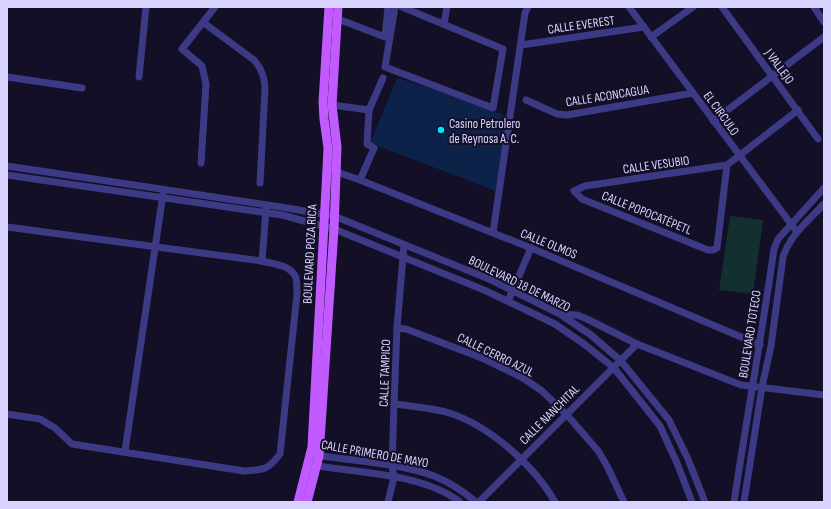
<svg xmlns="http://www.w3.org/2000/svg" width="831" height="509" font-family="'Sofia Sans Condensed',sans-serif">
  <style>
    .green { fill: #12302f }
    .water { fill: #0c2248 }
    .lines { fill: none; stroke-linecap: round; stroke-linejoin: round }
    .minor { stroke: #3d3a85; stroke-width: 7 }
    .major { stroke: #c25bff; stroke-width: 9 }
    .poi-dot { fill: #00e5ff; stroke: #130f26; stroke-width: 1.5 }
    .labels { text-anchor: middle; stroke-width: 4; stroke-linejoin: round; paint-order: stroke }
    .street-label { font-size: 13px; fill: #d9d4ff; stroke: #130f26 }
    .poi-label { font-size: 13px; fill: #d9d4ff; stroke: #130f26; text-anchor: start }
  </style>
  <rect width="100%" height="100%" fill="#130f26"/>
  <path class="green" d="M730,216L763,220L753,294L719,290Z"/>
  <path class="water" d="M397,78L424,86L509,117L496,191L370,143Z"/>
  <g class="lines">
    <g class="minor">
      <path d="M395,7L385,67L493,108L503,49L402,7"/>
      <path d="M629,7L797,232"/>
      <path d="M722,7L818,139"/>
      <path d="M814,7L824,22"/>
      <path d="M338,19L385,37L388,7"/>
      <path d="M204,23L254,60C261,68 265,78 265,89L260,183"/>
      <path d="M444,24L447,7"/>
      <path d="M651,37L693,7"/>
      <path d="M521,45L644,27"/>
      <path d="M7,77L82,88"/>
      <path d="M139,77L146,7"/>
      <path d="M526,100L557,114L567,115L693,93"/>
      <path d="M332,105L369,110L383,78"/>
      <path d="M713,121L824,37"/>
      <path d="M201,163L206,84L202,66L182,49L215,7"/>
      <path d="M727,165L717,248L713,250H708L582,199L574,191L585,186L727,165L798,110"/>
      <path d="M7,166L281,207L334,216L489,279L560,314L591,335L621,361L669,420L688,459L705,502"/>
      <path d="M331,170L360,180L531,248L760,345"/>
      <path d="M7,175L282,215L334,229L484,290L555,324L584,344L614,368L660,426L677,463L692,502"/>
      <path d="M360,180L374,148L367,144L369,110"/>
      <path d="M7,227L262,261C274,264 291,265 296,278C297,282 297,289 297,294L280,454C268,470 264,470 244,471L72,444L55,428L40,419L7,414"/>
      <path d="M493,233L525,13L528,7"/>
      <path d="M262,261L266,210"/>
      <path d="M508,301L531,248"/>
      <path d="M561,314L577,315L587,319L637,344L741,385L824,395"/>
      <path d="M397,328L406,329L482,358L523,378L542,391L568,416L599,452L608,468L624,502"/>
      <path d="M394,404C411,406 429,408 446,412C488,424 534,465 555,502"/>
      <path d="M125,451L163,194"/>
      <path d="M316,455C354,461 398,463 434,476C449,482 463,491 476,502"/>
      <path d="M312,465C357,473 423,473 460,502"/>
      <path d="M388,502L394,477L392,466L394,404L397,328L404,245"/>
      <path d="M479,502L637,344"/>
      <path d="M734,502C747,417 762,333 774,249L778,239L824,188"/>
      <path d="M744,502L762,387L771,346L783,257C790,235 809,220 824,204"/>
    </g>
    <g class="major">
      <path d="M298,502L312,447L327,169L328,148L324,119L323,102L329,7"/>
      <path d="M307,502L319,456L334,229L337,147L332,105L338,7"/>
    </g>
  </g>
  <circle class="poi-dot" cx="441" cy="130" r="4"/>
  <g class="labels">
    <g class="street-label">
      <text transform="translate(581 24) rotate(-8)" y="5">CALLE EVEREST</text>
      <text transform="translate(780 66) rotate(54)" y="5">J VALLEJO</text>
      <text transform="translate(607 95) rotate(-9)" y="5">CALLE ACONCAGUA</text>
      <text transform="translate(722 113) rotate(54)" y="5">EL CIRCULO</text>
      <text transform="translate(656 164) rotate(-8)" y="5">CALLE VESUBIO</text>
      <text transform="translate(647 212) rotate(22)" y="5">CALLE POPOCATÉPETL</text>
      <text transform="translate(549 243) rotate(22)" y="5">CALLE OLMOS</text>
      <text transform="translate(309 254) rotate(-87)" y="5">BOULEVARD POZA RICA</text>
      <text transform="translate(520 283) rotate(26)" y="5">BOULEVARD 18 DE MARZO</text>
      <text transform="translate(749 334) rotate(-81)" y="5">BOULEVARD TOTECO</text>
      <text transform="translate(496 354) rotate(26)" y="5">CALLE CERRO AZUL</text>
      <text transform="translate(384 373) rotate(-88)" y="5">CALLE TAMPICO</text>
      <text transform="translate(549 414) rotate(-45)" y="5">CALLE NANCHITAL</text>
      <text transform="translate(375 453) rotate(10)" y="5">CALLE PRIMERO DE MAYO</text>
    </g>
    <g class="poi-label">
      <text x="449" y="128">Casino Petrolero<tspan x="449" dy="15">de Reynosa A. C.</tspan></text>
    </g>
  </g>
  <rect width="831" height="509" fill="none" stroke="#d9d4ff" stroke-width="16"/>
</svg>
